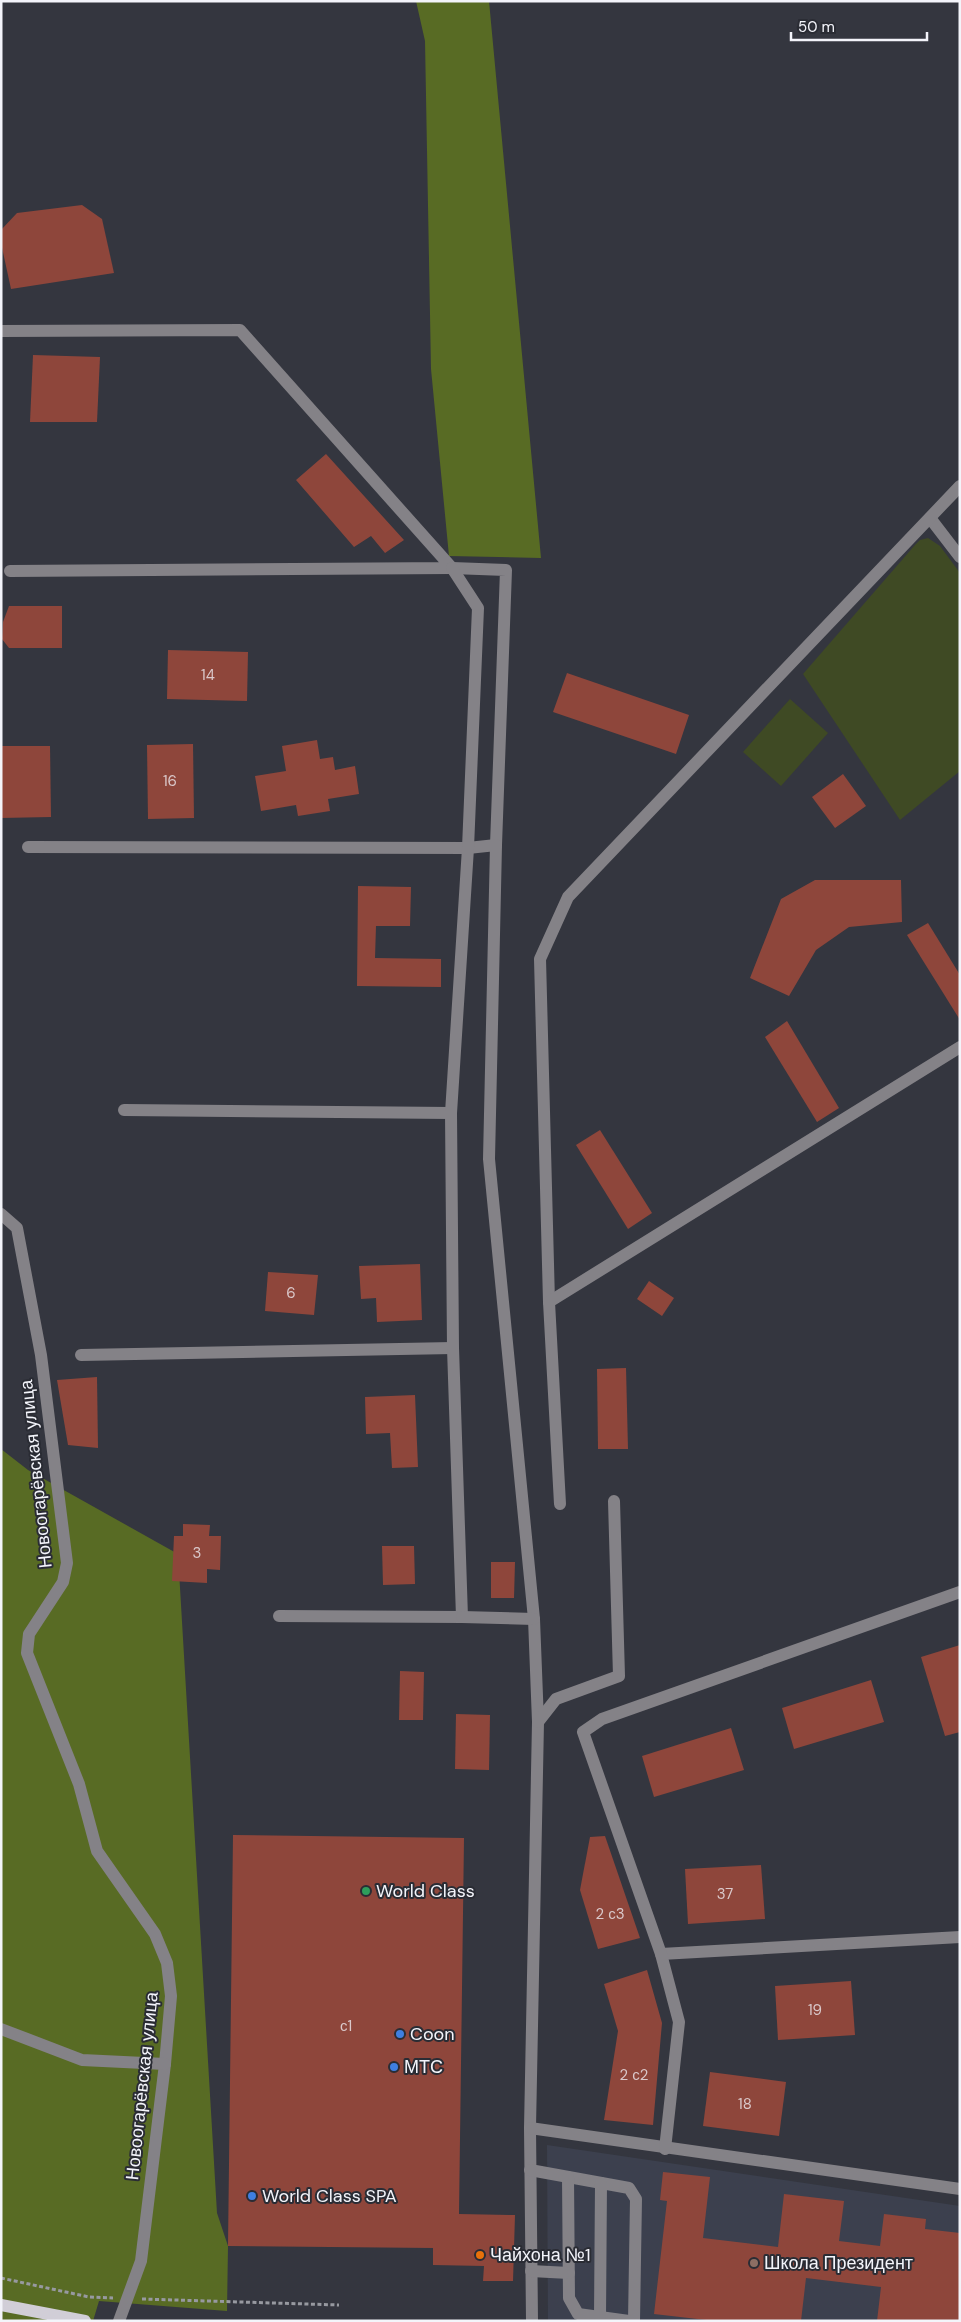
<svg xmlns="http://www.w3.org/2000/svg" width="961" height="2322" font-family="'DM Sans',sans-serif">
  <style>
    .built { fill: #3c404e }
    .green { fill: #3f4a24 }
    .forest { fill: #586b24 }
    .building { fill: #8e463b }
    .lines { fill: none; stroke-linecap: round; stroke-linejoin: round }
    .path { stroke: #9799a0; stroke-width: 3; stroke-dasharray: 4 2.5; stroke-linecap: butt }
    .minor { stroke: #848287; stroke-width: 12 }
    .major { stroke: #d1ced7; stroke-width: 12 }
    .leisure-dot { fill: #2e9e5b; stroke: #2a2c34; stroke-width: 2 }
    .shop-dot { fill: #3f7fe0; stroke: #2a2c34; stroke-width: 2 }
    .food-dot { fill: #e8710a; stroke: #2a2c34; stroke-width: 2 }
    .education-dot { fill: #8d6e63; stroke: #2a2c34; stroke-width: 2 }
    .labels { text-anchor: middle; stroke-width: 4; stroke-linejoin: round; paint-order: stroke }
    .number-label { font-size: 15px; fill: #dac8ca }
    .street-label { font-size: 18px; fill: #f3f4fa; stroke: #2a2c34 }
    .poi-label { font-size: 18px; fill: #f3f4fa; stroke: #2a2c34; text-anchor: start }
  </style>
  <rect width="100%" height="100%" fill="#34363f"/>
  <path class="built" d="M547,2145L960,2206V2321H548Z"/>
  <g class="green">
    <path d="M928,538L940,546L960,573V771L900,820L803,674L915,545L920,540Z"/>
    <path d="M790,699L828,733L781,786L743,752Z"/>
  </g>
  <g class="forest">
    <path d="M416,1H489L541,558L449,556L431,369L425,41Z"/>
    <path d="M1,1449L28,1470L178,1554L217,2213L228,2246L227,2311L99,2301L93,2321H1Z"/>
  </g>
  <g class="building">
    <path d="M82,205L102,219L114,273L11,289L1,243V230L17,213Z"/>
    <path d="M33,355L100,357L97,422H30Z"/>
    <path d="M326,454L404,540L385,553L371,536L354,547L296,480Z"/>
    <path d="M9,606H62V648H9L2,639L3,622Z"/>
    <path d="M168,650L248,652L247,701L167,699Z"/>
    <path d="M567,673L689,715L676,754L553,712Z"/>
    <path d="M317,740L320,759L333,757L335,770L355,766L359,794L328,799L330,811L298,816L296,805L261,811L255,776L286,771L282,746Z"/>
    <path d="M193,744L194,818L148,819L147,745Z"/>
    <path d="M1,746H50L51,817L1,818Z"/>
    <path d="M843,774L866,806L835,828L812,797Z"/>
    <path d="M815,880H901L902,922L849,927L816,950L789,996L750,978L781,899Z"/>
    <path d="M358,886L411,887L410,926H376L375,958L441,959V987L357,986Z"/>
    <path d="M928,923L960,975V1020L907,935Z"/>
    <path d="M787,1021L839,1108L817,1122L765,1037Z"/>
    <path d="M600,1130L652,1213L628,1229L576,1145Z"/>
    <path d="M420,1264L422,1320L377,1322L376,1298L361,1299L359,1266Z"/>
    <path d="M268,1272L318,1275L314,1315L265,1311Z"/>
    <path d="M649,1281L674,1298L662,1316L637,1299Z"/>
    <path d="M626,1368L628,1449H598L597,1369Z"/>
    <path d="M97,1377L98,1448L68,1445L57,1380Z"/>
    <path d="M415,1395L418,1467L392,1468L390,1433L366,1434L365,1397Z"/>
    <path d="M183,1524L210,1525L209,1536H221L220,1570L207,1569V1583L172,1581L174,1536H183Z"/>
    <path d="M382,1546H414L415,1584L383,1585Z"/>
    <path d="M491,1562H515L514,1598H491Z"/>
    <path d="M960,1645V1732L945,1736L921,1657Z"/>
    <path d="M400,1671L424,1672L423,1720H399Z"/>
    <path d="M871,1680L884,1722L794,1749L782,1708Z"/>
    <path d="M456,1714L490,1715L489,1770L455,1769Z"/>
    <path d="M731,1728L744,1770L654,1797L642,1756Z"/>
    <path d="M233,1835L464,1838L459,2214L515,2215L513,2281H483L484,2266L433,2265V2248L228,2246Z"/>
    <path d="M605,1836L640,1938L598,1949L580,1890L590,1837Z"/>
    <path d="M761,1865L765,1919L688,1924L685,1869Z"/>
    <path d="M647,1970L662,2023L653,2125L604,2120L618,2031L604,1984Z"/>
    <path d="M851,1981L855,2035L778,2040L775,1986Z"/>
    <path d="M710,2072L786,2082L779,2136L703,2126Z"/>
    <path d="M663,2172L710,2177L703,2238L778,2247L784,2194L844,2201L839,2241L880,2246L884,2214L926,2219L925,2229L960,2233V2321H877L881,2287L806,2278L801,2321H715L654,2314L667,2201L660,2200Z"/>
  </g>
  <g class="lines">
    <g class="path">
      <path d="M1,2278L89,2297L113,2298"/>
      <path d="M142,2299L339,2305"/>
    </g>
    <g class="minor">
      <path d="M1,331L240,330L452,568L10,571"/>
      <path d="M930,518L960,557"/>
      <path d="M452,568L506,570L496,845"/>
      <path d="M28,847L468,848L496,845L489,1159L534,1619L538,1722L530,2128L532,2321"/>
      <path d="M124,1110L451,1113"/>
      <path d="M1,1214L17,1228L41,1355L67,1563L63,1582L29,1634L27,1653L79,1784L97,1851L155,1934L167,1963L171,1996L165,2064L141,2261L119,2321"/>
      <path d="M549,1302L540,959L568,897L960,486"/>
      <path d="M81,1355L453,1348"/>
      <path d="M560,1504L549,1302L960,1047"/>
      <path d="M279,1616L462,1617L453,1348L451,1113L468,848L478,608L452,568"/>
      <path d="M462,1617L534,1619"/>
      <path d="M538,1722L556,1699L619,1676L614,1501"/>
      <path d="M661,1954L960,1937"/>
      <path d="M1,2029L82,2060L165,2064"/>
      <path d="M530,2128L960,2189"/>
      <path d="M665,2149L679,2022L661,1954L583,1732L602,1719L960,1592"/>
      <path d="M530,2170L629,2188L636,2199L634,2321"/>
      <path d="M568,2177L569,2298L578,2314L629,2321"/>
      <path d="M531,2271L569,2273"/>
      <path d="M600,2317L601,2183"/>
    </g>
    <path class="major" d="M1,2305L85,2321"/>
  </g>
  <circle class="leisure-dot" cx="366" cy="1891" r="5"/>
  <g class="shop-dot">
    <circle cx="400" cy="2034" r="5"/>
    <circle cx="394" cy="2067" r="5"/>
    <circle cx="252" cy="2196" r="5"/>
  </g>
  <circle class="food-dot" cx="480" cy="2255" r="5"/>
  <circle class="education-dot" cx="754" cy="2263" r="5"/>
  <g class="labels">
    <g class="number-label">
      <text x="208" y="680">14</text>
      <text x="170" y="786">16</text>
      <text x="291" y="1298">6</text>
      <text x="197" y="1558">3</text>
      <text x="725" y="1899">37</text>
      <text x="610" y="1919">2 с3</text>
      <text x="815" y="2015">19</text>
      <text x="346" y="2031">с1</text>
      <text x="634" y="2080">2 с2</text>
      <text x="745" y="2109">18</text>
    </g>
    <g class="street-label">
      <text transform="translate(36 1474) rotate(-96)" y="6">Новоогарёвская улица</text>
      <text transform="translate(142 2086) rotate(-84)" y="6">Новоогарёвская улица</text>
    </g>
    <g class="poi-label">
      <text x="376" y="1897">World Class</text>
      <text x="410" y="2040">Coon</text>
      <text x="404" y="2073">МТС</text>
      <text x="262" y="2202">World Class SPA</text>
      <text x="490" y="2261">Чайхона №1</text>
      <text x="764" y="2269">Школа Президент</text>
    </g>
  </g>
  <rect width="961" height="2322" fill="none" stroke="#f3f4fa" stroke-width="5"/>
  <path d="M791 32v8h136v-8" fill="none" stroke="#f3f4fa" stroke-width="2.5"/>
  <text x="798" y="32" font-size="15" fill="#f3f4fa" stroke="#2a2c34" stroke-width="4" paint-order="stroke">50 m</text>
</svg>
